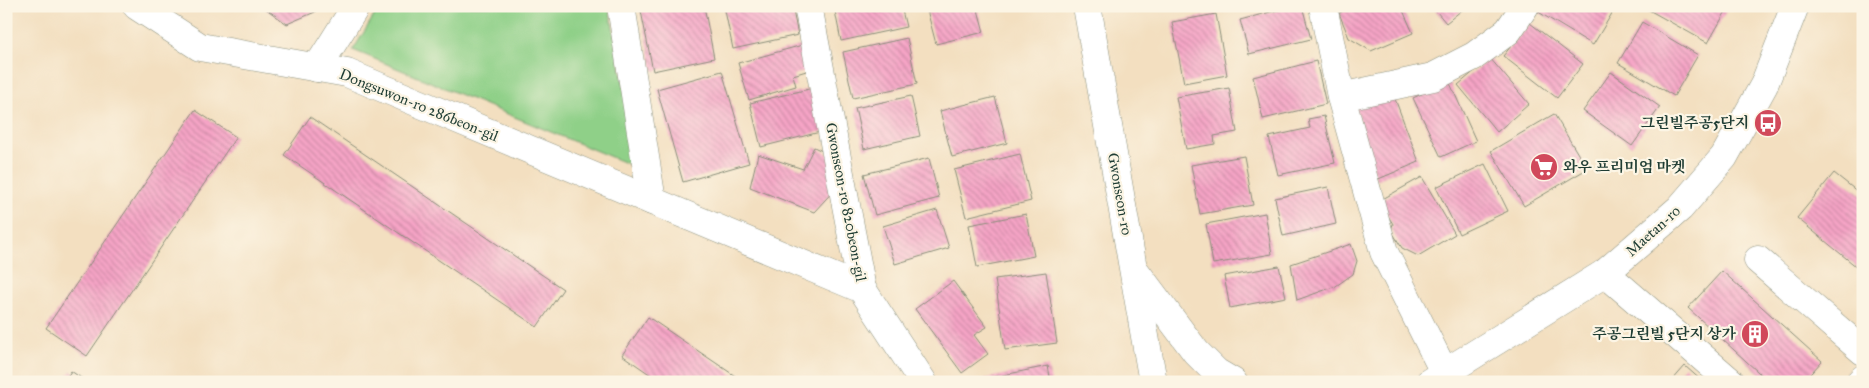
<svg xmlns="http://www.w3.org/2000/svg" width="1869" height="388" font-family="'IM FELL Great Primer','Noto Serif KR',serif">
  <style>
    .green { fill: #8fd088; stroke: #57865e }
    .building { fill: url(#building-back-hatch) }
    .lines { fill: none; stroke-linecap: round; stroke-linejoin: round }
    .minor-casing { stroke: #898e7a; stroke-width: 29 }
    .minor { stroke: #fff; stroke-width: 28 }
    .labels { text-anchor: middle; stroke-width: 4.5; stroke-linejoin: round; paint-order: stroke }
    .street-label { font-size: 15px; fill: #1f3d34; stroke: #fcf5e5 }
    .poi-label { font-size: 15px; font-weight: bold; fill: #1f3d34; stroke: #fcf5e5; text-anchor: end }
  </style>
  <defs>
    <pattern id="building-back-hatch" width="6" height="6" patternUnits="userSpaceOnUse" patternTransform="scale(1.25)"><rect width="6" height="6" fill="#f6a4c6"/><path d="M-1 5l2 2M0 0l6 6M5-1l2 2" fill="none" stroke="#c787a2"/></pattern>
  </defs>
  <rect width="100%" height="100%" fill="#fcf5e5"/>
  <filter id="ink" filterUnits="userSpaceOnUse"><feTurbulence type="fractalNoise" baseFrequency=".02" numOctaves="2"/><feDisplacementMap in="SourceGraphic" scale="10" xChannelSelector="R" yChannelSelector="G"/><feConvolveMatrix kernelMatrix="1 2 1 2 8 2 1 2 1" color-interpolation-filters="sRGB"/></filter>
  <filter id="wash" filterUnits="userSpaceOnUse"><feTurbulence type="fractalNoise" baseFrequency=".0096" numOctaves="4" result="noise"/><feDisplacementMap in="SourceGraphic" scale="20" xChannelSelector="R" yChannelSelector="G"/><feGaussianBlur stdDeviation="1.12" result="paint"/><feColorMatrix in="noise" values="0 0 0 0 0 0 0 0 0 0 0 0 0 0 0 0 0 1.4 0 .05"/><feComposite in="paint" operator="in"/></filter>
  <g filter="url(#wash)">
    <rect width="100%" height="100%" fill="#f3dfc0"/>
    <path class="green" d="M380,6H609L635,145L628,164L353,50Z"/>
    <g id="blocks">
      <g class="building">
        <path d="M262,6H319L315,12L287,24Z"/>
        <path d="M640,6H704L714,58L653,71Z"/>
        <path d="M724,6H792L798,35L733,49Z"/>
        <path d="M834,6H901L906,27L841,41Z"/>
        <path d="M926,6H977L984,32L936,44Z"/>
        <path d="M1293,6H1302L1311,39L1249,54L1240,20Z"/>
        <path d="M1355,6H1401L1413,33L1371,51L1349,38L1339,13Z"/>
        <path d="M1432,6H1467L1446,23Z"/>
        <path d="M1538,6H1608L1614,10L1593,45L1535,10Z"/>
        <path d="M1649,6H1729L1708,43L1647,9Z"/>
        <path d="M1216,14L1227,75L1184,83L1172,22Z"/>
        <path d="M1642,22L1698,55L1674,96L1618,63Z"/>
        <path d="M1530,23L1583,64L1557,98L1503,56Z"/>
        <path d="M907,38L917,84L853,98L843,52Z"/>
        <path d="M806,44L813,69L793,75L796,86L749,100L738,63Z"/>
        <path d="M1490,58L1529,104L1497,132L1458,85Z"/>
        <path d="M1316,61L1326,104L1263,119L1253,77Z"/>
        <path d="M722,71L749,163L683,182L657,89Z"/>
        <path d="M1611,72L1660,107L1632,146L1583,111Z"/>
        <path d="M1449,81L1476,141L1441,157L1413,98Z"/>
        <path d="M813,88L824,131L761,147L750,103Z"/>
        <path d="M1229,88L1237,132L1214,136L1215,144L1186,149L1176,97Z"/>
        <path d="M1392,91L1419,162L1376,180L1355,104Z"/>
        <path d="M911,96L920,136L864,149L855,108Z"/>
        <path d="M995,97L1007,143L952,157L940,111Z"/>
        <path d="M195,110L236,137L87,356L46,328Z"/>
        <path d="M1554,114L1587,169L1524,206L1491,151Z"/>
        <path d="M1324,116L1335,163L1278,175L1269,137L1310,128L1308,119Z"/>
        <path d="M310,117L563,289L537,327L284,155Z"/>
        <path d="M814,147L836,158V188L814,212L750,187L758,154L803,169Z"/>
        <path d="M1020,154L1031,201L966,217L954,170Z"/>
        <path d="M1244,156L1253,205L1200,214L1191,165Z"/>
        <path d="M929,158L939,198L875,215L864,174Z"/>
        <path d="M1485,164L1508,211L1459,234L1436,187Z"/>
        <path d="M1834,173L1863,196V272L1797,218Z"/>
        <path d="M1422,177L1455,234L1418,256L1402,248L1391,230L1393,224L1379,201Z"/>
        <path d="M1328,187L1336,224L1283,236L1275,198Z"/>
        <path d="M937,210L949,248L895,264L883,226Z"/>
        <path d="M1265,213L1272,254L1213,264L1206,224Z"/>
        <path d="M1026,214L1034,256L977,267L969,225Z"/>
        <path d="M1351,244L1357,261L1353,274L1336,286L1297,300L1291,264Z"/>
        <path d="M1279,266L1286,297L1230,308L1224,276Z"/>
        <path d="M1722,271L1822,361L1803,382H1769L1688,308Z"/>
        <path d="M1046,272L1057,343L1005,350L995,279Z"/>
        <path d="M953,281L987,327L974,335L988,354L962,373L915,309Z"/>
        <path d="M648,317L744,382H661L622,355Z"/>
        <path d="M1048,366L1051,382H985L984,379Z"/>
        <path d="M1685,366L1703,382H1671Z"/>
        <path d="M71,371L87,382H64Z"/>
      </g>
    </g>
  </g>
  <g filter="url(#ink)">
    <use href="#blocks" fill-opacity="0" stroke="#898e7a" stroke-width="1"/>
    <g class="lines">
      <defs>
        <g id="minor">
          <path d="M137,6L200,47L347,73L862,289"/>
          <path d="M621,6L652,201"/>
          <path d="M808,6L862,289L923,382"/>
          <path d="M1087,6L1153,382"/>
          <path d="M1323,6L1341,97L1384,252L1445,374"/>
          <path d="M317,68L356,6"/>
          <path d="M1341,97L1433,77L1474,56L1508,31L1525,6"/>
          <path d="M1758,260L1863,351"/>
          <path d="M1136,272L1196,352L1216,372L1233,382"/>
          <path d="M1605,273L1731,382"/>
          <path d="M1430,382L1605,273L1680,208L1724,157L1764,85L1795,6"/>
          <path d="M1860,382L1863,379"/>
        </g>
      </defs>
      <use href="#minor" class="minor-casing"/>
      <use href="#minor" class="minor"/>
    </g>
  </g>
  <defs>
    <symbol id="bus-disc" viewBox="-11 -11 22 22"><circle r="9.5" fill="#d1495b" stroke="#fcf5e5"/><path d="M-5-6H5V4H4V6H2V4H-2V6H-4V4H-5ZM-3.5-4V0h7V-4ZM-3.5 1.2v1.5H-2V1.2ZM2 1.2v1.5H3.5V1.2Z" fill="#fff"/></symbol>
    <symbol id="supermarket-disc" viewBox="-11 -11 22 22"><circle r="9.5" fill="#d1495b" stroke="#fcf5e5"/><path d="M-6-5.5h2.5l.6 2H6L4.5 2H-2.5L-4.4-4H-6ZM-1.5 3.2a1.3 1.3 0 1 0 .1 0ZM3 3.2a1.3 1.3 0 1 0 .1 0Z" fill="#fff"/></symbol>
    <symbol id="building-disc" viewBox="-11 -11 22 22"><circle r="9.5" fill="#d1495b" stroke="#fcf5e5"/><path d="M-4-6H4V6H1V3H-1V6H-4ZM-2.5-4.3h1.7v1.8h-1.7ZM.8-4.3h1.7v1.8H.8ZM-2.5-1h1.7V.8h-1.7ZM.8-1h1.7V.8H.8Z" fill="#fff"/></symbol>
  </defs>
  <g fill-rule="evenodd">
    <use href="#bus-disc" x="1752" y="107" width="32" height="32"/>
    <use href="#supermarket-disc" x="1528" y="151" width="32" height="32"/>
    <use href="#building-disc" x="1739" y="318" width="32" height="32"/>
  </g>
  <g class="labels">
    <g class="street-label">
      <text transform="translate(419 105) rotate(22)" y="5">Dongsuwon-ro 286beon-gil</text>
      <text transform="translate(1120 194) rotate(80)" y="5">Gwonseon-ro</text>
      <text transform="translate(846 202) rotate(79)" y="5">Gwonseon-ro 820beon-gil</text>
      <text transform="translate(1653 231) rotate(-42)" y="5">Maetan-ro</text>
    </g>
    <g class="poi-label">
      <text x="1749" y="128">그린빌주공5단지</text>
      <text x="1563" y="172" text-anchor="start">와우 프리미엄 마켓</text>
      <text x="1736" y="339">주공그린빌 5단지 상가</text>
    </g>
  </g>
  <rect width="1869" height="388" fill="none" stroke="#fcf5e5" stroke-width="25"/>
</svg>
